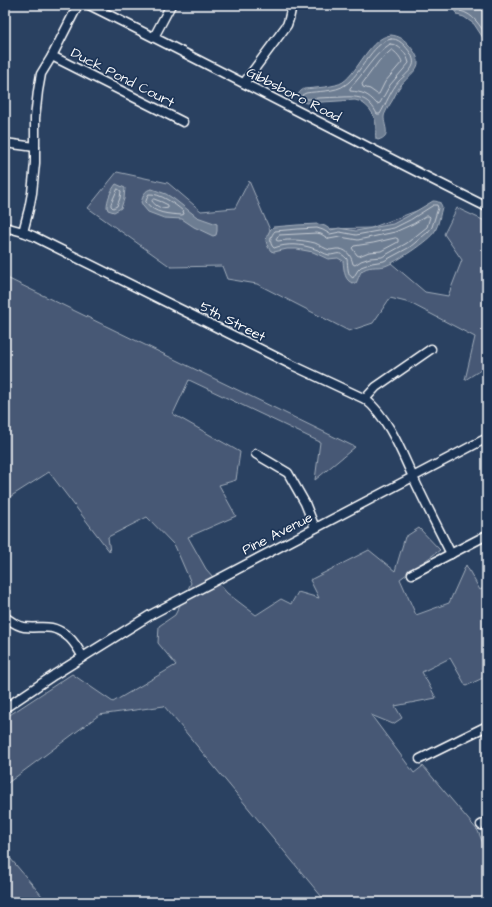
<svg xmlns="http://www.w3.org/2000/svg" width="492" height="907" font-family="'Architects Daughter',sans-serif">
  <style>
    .green { fill: #465975; stroke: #a2acba }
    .water { fill: #6d7d92; stroke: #a7b1be }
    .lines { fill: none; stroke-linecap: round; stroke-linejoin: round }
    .shore { stroke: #c5cbd3; stroke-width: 1 }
    .minor-casing { stroke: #fff; stroke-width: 11 }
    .minor { stroke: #1d3557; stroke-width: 8 }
    .labels { text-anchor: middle; stroke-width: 3.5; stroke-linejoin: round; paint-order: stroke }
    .street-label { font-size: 14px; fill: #fff; stroke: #1d3557 }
  </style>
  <rect width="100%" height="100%" fill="#2a4161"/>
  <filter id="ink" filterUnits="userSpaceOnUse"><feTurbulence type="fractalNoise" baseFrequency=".025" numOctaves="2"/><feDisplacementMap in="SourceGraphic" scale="8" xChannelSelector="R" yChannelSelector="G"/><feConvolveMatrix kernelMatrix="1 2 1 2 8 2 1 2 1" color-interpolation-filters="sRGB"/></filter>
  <g filter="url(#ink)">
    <g class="green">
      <path d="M117,172L168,183L201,211L235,208L249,181L270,230L371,228L440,202L434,232L391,263L425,292L448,296L462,260L444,234L457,208L487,222V366L465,380L475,337L410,303L390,298L373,323L349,331L257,284L227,279L222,266L171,267L88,208Z"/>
      <path d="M5,277L355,447L315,480L320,442L189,380L173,414L240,452L236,480L219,485L236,516L188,537L206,569L227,593L256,615L281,599L291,604L298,592L319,598L310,580L369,550L395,571L405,537L419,528L440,550L400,579L416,615L449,603L466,565L480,590L487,586V676L466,686L450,658L422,672L436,698L395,706L402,718L393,724L371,715L414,773L423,766L478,831L487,853V899L482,902H326L164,706L99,715L5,785V718L72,674L113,702L176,665L158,643L159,626L175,615L191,583L175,546L147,517L108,537L110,552L49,472L5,500Z"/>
      <path d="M5,852L47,902H5Z"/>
    </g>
    <g class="water">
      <path d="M454,5H487V44L474,24L464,17L457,15Z"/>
      <path d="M391,35C399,36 404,39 409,45C427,66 415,69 401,85C397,90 395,96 392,101C390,104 389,106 387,109C386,112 384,114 384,117C384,127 392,136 378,140L376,139C375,134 376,131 376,126C376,114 366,102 355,100L306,103L298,100C296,95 300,91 304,89C314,88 336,87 343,82C359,71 369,38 391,35Z"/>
      <path d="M116,184L125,188L124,199L121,208L114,212L108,210L107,207C107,200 111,190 116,184Z"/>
      <path d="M152,189L166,194L174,199L197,217L217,224V231L216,235L213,236L194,227L182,219L164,218L148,212L143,206L141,202C144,195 144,190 152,189Z"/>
      <path d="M433,201C437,201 441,202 442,207C440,214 439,224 435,231C430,240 395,263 385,266C378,268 367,265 361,272C359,275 358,280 356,283C344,284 344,269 343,261L338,258L328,259L313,252L297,249H287L274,252L271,251L268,247L266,241L267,236L270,230L273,227L297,225L318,224L325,226L331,230L339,228L356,231L393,224L408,216Z"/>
    </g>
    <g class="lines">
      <g class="shore">
        <path d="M458,5L460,11C474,14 480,26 487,37"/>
        <path d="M391,39C393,39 395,39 397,40C404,43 416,57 413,65C411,71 403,77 399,81C391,90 386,104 380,114H377C369,98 360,96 343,97C335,97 326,98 318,98C312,99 307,100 302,97V95L306,93C317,91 336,92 345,85C361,75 371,43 391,39Z"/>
        <path d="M390,44C399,44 407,54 409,63L390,85L380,103L377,104C368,94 363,92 350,91V88C364,74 373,55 390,44Z"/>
        <path d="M392,50C396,52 401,58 402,62L385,82L379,94H377L370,89L363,87L362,84L379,61Z"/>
        <path d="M118,189L121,191L120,198L117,206L113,208L111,206V204Z"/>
        <path d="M149,194C160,193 175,204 183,211L184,214L182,215C169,214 154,214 146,202Z"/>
        <path d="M154,199L162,202L168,205V208C163,210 155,206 152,201Z"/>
        <path d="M434,205H437L438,208L432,227L428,232L410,247L384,261L372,263L361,267L358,270L353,278C347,275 348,266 347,259C339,250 337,255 329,255C324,254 319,250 315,249C302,244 287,243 274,248C268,243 271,235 275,231L298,229L317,228L323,230L330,234L340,232L356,235L394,228L410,220Z"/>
        <path d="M427,216H429L430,217L427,227L407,243L382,257L370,258L361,261L355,265L353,264C351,255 346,248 336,249C334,249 332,250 330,250C325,249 320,245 315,243C303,240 290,239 278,241L276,240L279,235L317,233L321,234L329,239L340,237L358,240L395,232L413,224Z"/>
        <path d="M396,238L398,239V242L381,251L369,252L359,256L357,255L352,248L354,246L373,243Z"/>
      </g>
      <defs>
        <g id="minor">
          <path d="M89,5C222,71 354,141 487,207"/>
          <path d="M154,37L171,5"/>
          <path d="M52,56L183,122"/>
          <path d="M244,83L287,25L289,19L292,5"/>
          <path d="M5,143L35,147"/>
          <path d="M5,227L23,232L33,236L194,316L292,365L365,399C388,417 401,451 413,477C425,503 438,528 451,554"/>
          <path d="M23,232L29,209L32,193L35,163V118L38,91L41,74L52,56L78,5"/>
          <path d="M365,399L376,387L431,349"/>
          <path d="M256,454L288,473L305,503L315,528"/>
          <path d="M412,574L487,535"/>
          <path d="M5,617C11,621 17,626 24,627C41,629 50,623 66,635C74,640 78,649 83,657"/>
          <path d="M5,708L54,675L152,614L487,438"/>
          <path d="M420,759L487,726"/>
          <path d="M481,825L487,822"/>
        </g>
      </defs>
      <use href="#minor" class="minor-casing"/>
      <use href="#minor" class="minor"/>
    </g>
  </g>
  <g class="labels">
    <g class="street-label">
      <text transform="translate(123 77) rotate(27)" y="5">Duck Pond Court</text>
      <text transform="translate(294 94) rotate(27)" y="5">Gibbsboro Road</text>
      <text transform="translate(233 321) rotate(27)" y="5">5th Street</text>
      <text transform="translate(277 533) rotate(-27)" y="5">Pine Avenue</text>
    </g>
  </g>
  <rect width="492" height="907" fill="none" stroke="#1d3557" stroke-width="20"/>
  <rect x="10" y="10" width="472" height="887" fill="none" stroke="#fff" stroke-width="1.5" filter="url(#ink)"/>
</svg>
